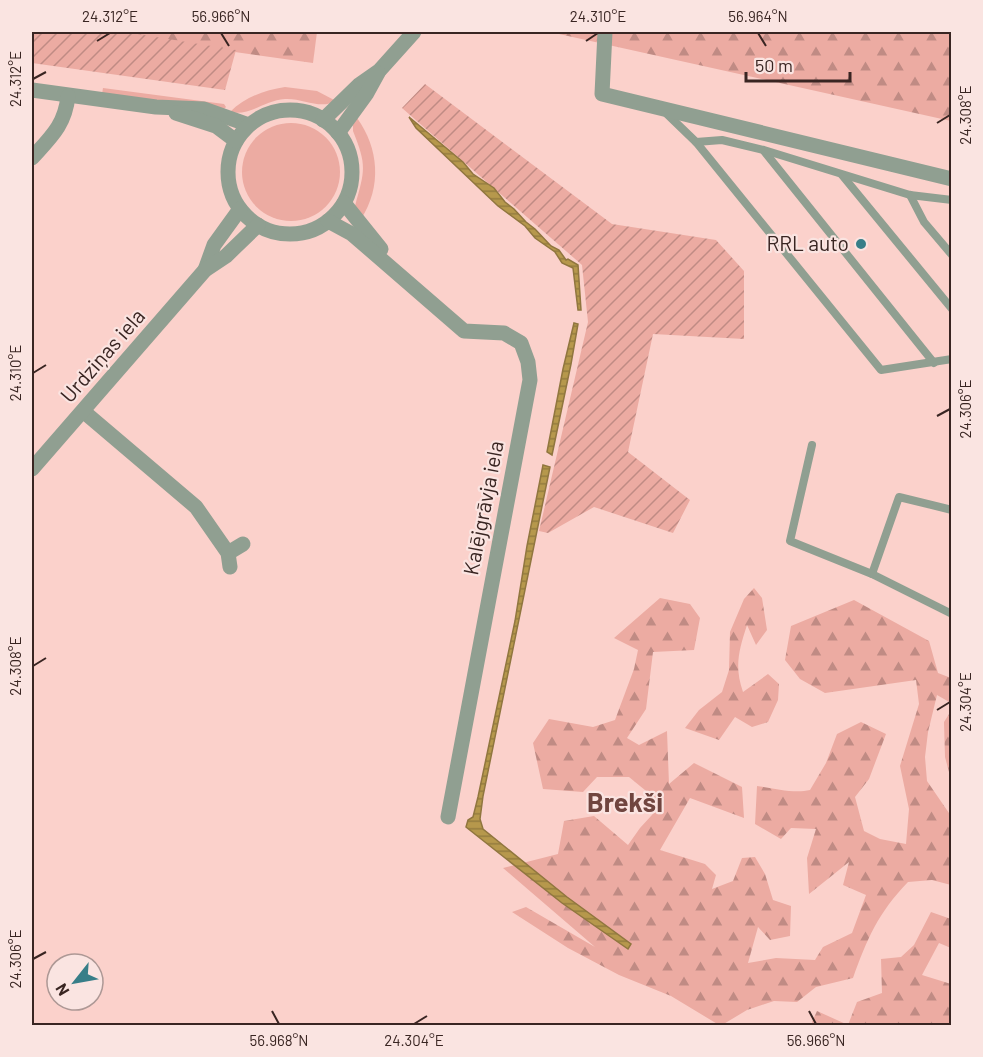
<svg xmlns="http://www.w3.org/2000/svg" width="983" height="1057" font-family="Barlow,sans-serif">
  <style>
    .grass { fill: #ecaba2 }
    .forest { fill: url(#forest-firs) }
    .garden { fill: url(#garden-furrows) }
    .water { fill: url(#water-rules); stroke: #90763f; stroke-width: 1.5 }
    .lines { fill: none; stroke-linecap: round; stroke-linejoin: round }
    .lane { stroke: #909f91; stroke-width: 8 }
    .street { stroke: #909f91; stroke-width: 15 }
    .ticks { fill: none; stroke: #392522; stroke-width: 2 }
    .poi-dot { fill: #377e88; stroke: #fae4e1; stroke-width: 2 }
    .labels { text-anchor: middle; stroke-width: 4.5; stroke-linejoin: round; paint-order: stroke }
    .poi-label { font-size: 21px; fill: #392522; stroke: #fae4e1; text-anchor: end }
    .street-label { font-size: 21px; fill: #392522; stroke: #fae4e1 }
    .district-label { font-size: 27px; font-weight: bold; fill: #70453f; stroke: #fae4e1 }
    .neatline { fill: none; stroke: #392522; stroke-width: 2 }
    .ticks-label { font-size: 15px; text-anchor: middle; fill: #392522 }
  </style>
  <defs>
    <pattern id="forest-firs" width="22" height="20" patternUnits="userSpaceOnUse" patternTransform="scale(1.5)"><rect width="22" height="20" fill="#ecaba2"/><path d="M5 1l3.5 6h-7zM16 11l3.5 6h-7z" fill="#c08b84"/></pattern>
    <pattern id="garden-furrows" width="10" height="10" patternUnits="userSpaceOnUse" patternTransform="scale(1.5)"><rect width="10" height="10" fill="#ecaba2"/><path d="M-1 1l2-2M0 10L10 0M9 11l2-2" fill="none" stroke="#c08b84"/></pattern>
    <pattern id="water-rules" width="6" height="5" patternUnits="userSpaceOnUse" patternTransform="scale(1.5)"><rect width="6" height="5" fill="#b6984c"/><path d="M0 2.5h6" fill="none" stroke="#957c3f"/></pattern>
  </defs>
  <rect width="100%" height="100%" fill="#fbd1cb"/>
  <g class="grass">
    <path d="M285,87L317,91L336,101C320,110 303,98 285,99C265,100 251,116 230,112C245,97 265,90 285,87Z"/>
    <path d="M103,88L224,104L226,107L223,110L102,94Z"/>
    <path d="M357,118C379,148 382,187 361,219L355,206C365,170 367,166 353,131V125Z"/>
    <circle cx="291" cy="172" r="49"/>
  </g>
  <g class="forest">
    <path d="M94,32H317L313,63Z"/>
    <path d="M550,32H951V121Z"/>
    <path d="M754,588L762,598L767,630L756,645L747,625C739,650 734,666 743,692L768,674L779,684L778,700L768,722L752,727L735,717L719,740L685,728L699,710L722,692L729,670L730,632L744,599Z"/>
    <path d="M660,598L690,604L700,618L694,650L653,652L646,709L627,738L639,745L667,731L669,784L694,763L742,787L744,818L690,798L660,850L705,864L716,875L712,889L733,881L742,858L755,857L765,874L773,900L791,906L790,936L770,940L758,927L748,963L776,958L815,960L823,947L852,933L866,895L843,885L849,862L809,894L807,858L816,829L791,828L781,839L755,824L757,786C774,788 794,794 810,790L826,763L837,734L861,722L886,734L869,779L855,797L864,831L880,839L906,844L909,809L900,766L919,704L916,680L825,693L800,679L785,660L791,626L854,600L929,641L938,673L951,678V703L937,695L928,732L925,757L927,781L951,816V885L932,880L908,882C878,913 867,939 853,978L816,987L797,1002L774,1001L747,1010L722,1025H719L671,996L619,975L568,948L512,912L526,907L595,947L503,868L558,854L564,821L594,816L628,845L640,828L662,804L629,777H597L583,792L543,789L533,743L549,719L593,727L615,720L634,669L638,650L614,638Z"/>
    <path d="M951,711L952,769L949,772L945,757L944,722Z"/>
    <path d="M931,912L951,919V948L939,943L922,975L951,984V1025H814L812,1022L817,1011L848,1025L857,1002L882,993L881,959L901,957L914,945Z"/>
  </g>
  <g class="garden">
    <path d="M32,32H125L236,50L225,90L32,63Z"/>
    <path d="M425,84L612,224L716,240L744,271V339L653,334L628,452L690,500L673,533L594,507L548,533L539,531L588,322L582,265L402,108Z"/>
  </g>
  <g class="water">
    <path d="M409,117L463,162L473,174L494,188L505,202L514,209L526,222L535,229L551,246L559,250L566,260L568,259L578,265L581,310H578L573,268L562,263L555,252L535,238L525,226L498,206L416,128Z"/>
    <path d="M574,323L578,324L571,364L552,455L547,452L563,369Z"/>
    <path d="M543,465L550,467L483,796L480,819L483,829L567,897L631,944L628,949L562,903L466,827L468,820L473,817L478,797L515,621L527,546Z"/>
  </g>
  <g class="lines">
    <g class="lane">
      <path d="M667,114L696,142"/>
      <path d="M764,151L934,363"/>
      <path d="M842,175L952,309"/>
      <path d="M910,195L924,222L952,255"/>
      <path d="M952,200L910,195L764,150L722,140L696,142L881,370L952,359"/>
      <path d="M812,445L790,541L872,574L899,497L952,510"/>
      <path d="M872,574L952,614"/>
    </g>
    <g class="street">
      <path d="M605,32L602,94L952,179"/>
      <path d="M32,90L156,107L204,109L249,125"/>
      <circle cx="290" cy="172" r="62"/>
      <path d="M176,113L216,126L236,141"/>
      <path d="M323,120L359,85L379,71L414,32"/>
      <path d="M338,133L367,93L378,73"/>
      <path d="M32,158C51,137 65,125 68,96"/>
      <path d="M344,203L381,249"/>
      <path d="M328,221L352,234L464,331L504,333L521,343L528,362L530,380L448,817"/>
      <path d="M205,270L214,245L240,209"/>
      <path d="M83,411L196,507L228,553L230,567"/>
      <path d="M32,469L205,270L226,256L258,225"/>
      <path d="M228,553L243,544"/>
    </g>
  </g>
  <path class="ticks" d="M221,33L229,46M758,33L766,46M97,41L110,33M586,41L598,33M33,79L46,72M937,123L950,115M33,373L46,365M937,416L950,409M33,666L46,658M937,710L950,702M33,959L46,952M272,1011L279,1024M809,1011L816,1024M414,1024L427,1016"/>
  <circle class="poi-dot" cx="861" cy="244" r="6"/>
  <g class="labels">
    <g class="poi-label">
      <text x="849" y="251">RRL auto</text>
    </g>
    <g class="street-label">
      <text transform="translate(103 356) rotate(-49)" y="7">Urdziņas iela</text>
      <text transform="translate(484 508) rotate(-79)" y="7">Kalējgrāvja iela</text>
    </g>
    <g class="district-label">
      <text x="625" y="812">Brekši</text>
    </g>
  </g>
  <rect width="983" height="1057" fill="none" stroke="#fae4e1" stroke-width="66"/>
  <g transform="translate(75 982) rotate(239)"><circle r="28" fill="#fae4e1" stroke="#ad9895" stroke-width="1.5"/>
  <path d="M0-4.5L10 22L0 15L-10 22Z" fill="#377e88"/>
  <text y="-9" font-size="16" font-weight="bold" text-anchor="middle" fill="#392522">N</text>
  </g>
  <path d="M746 72v9h104v-9" fill="none" stroke="#392522" stroke-width="3"/>
  <text x="755" y="72" font-size="18" fill="#392522" stroke="#fae4e1" stroke-width="4.5" paint-order="stroke">50 m</text>
  <rect x="33" y="33" width="917" height="991" class="neatline"/>
  <g class="ticks-label">
    <text x="110" y="22">24.312°E</text>
    <text x="221" y="22">56.966°N</text>
    <text x="598" y="22">24.310°E</text>
    <text x="758" y="22">56.964°N</text>
    <text transform="translate(16 79) rotate(-90)" y="5">24.312°E</text>
    <text transform="translate(966 115) rotate(-90)" y="5">24.308°E</text>
    <text transform="translate(16 373) rotate(-90)" y="5">24.310°E</text>
    <text transform="translate(966 409) rotate(-90)" y="5">24.306°E</text>
    <text transform="translate(16 666) rotate(-90)" y="5">24.308°E</text>
    <text transform="translate(966 702) rotate(-90)" y="5">24.304°E</text>
    <text transform="translate(16 959) rotate(-90)" y="5">24.306°E</text>
    <text x="279" y="1046">56.968°N</text>
    <text x="414" y="1046">24.304°E</text>
    <text x="816" y="1046">56.966°N</text>
  </g>
</svg>
